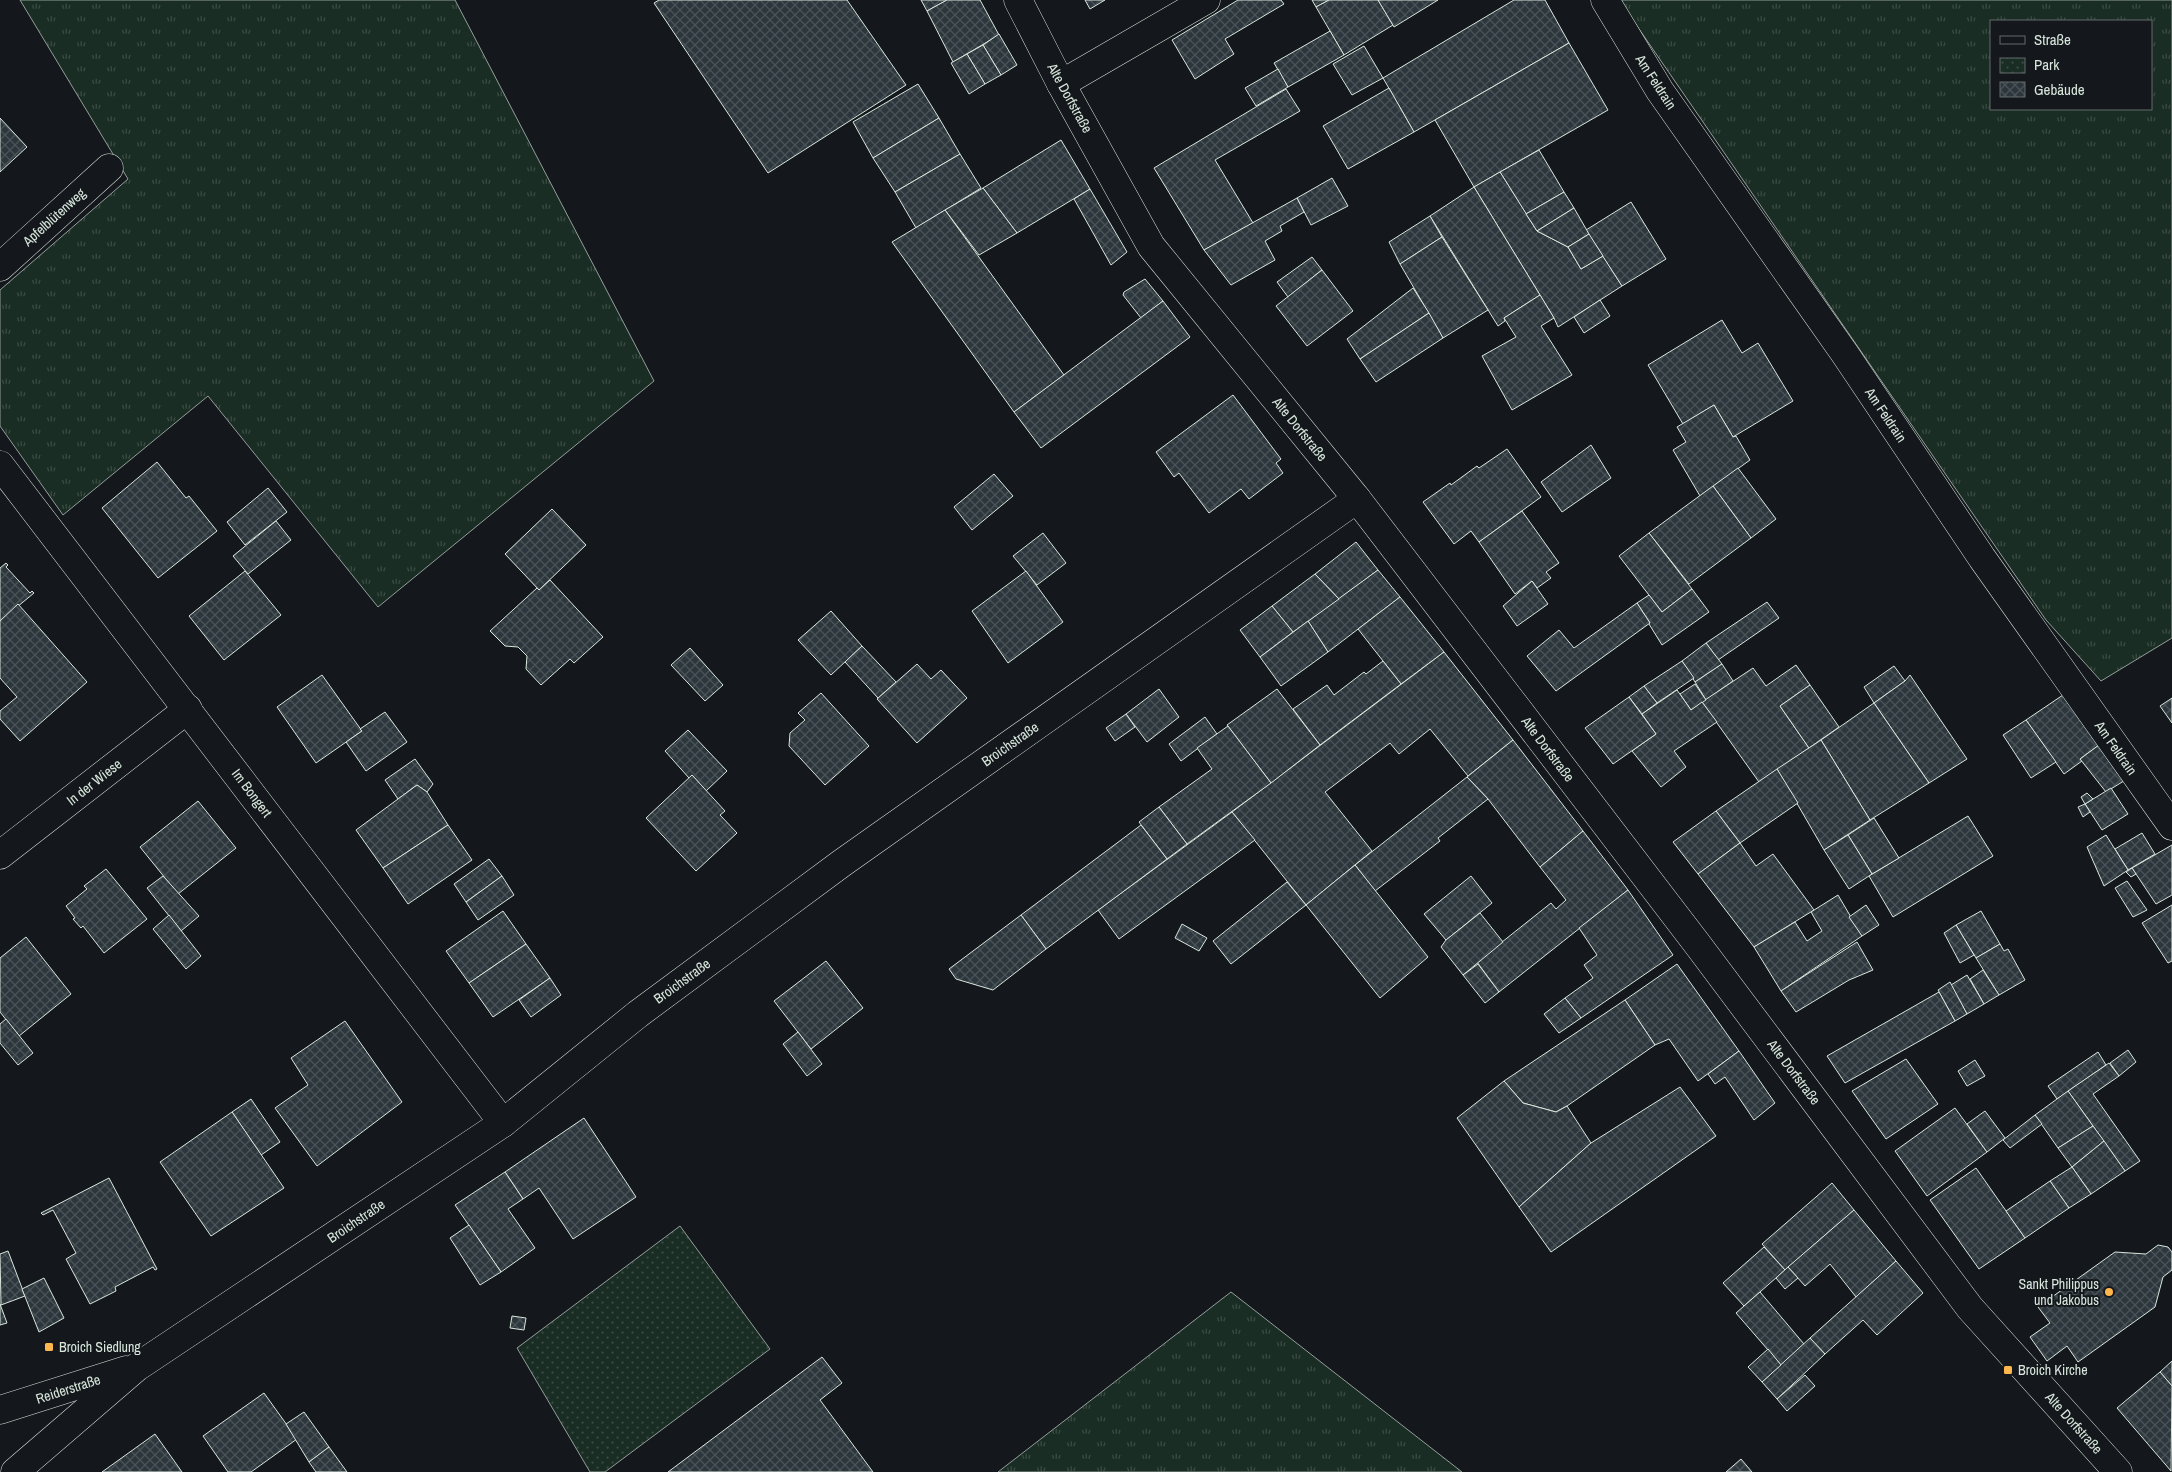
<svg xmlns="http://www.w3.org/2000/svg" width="2172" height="1472" font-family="'Archivo Narrow',sans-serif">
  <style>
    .grass { fill: url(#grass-tufts); stroke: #939e99; fill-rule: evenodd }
    .park { fill: url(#park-dots); stroke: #939e99 }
    .building { fill: url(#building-cross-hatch); stroke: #d8e6dc }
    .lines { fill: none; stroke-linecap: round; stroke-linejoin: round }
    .minor-casing { stroke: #d8e6dc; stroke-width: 29 }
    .minor { stroke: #14181c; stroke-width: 28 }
    .poi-dot { fill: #ffb74d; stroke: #14181c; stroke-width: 2 }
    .labels { text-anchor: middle; stroke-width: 4; stroke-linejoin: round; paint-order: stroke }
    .street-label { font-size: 14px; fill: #d8e6dc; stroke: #14181c }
    .poi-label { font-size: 14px; fill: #d8e6dc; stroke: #14181c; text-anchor: start }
  </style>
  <defs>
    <pattern id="grass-tufts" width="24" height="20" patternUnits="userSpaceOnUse" patternTransform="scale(1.25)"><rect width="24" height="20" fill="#1a2d24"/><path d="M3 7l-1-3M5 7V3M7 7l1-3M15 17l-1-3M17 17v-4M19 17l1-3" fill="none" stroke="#3b4b43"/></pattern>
    <pattern id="park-dots" width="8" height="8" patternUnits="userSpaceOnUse" patternTransform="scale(1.25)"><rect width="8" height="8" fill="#1a2d24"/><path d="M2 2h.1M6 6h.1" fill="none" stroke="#3b4b43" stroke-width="1.8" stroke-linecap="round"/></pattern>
    <pattern id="building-cross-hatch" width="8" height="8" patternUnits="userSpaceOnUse" patternTransform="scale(1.25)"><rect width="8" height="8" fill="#2c363c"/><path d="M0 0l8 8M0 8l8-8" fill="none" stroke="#4a5358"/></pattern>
  </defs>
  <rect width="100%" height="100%" fill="#14181c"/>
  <g class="grass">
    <path d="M20,0H455L654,381L378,607L208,396L63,515L0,426V290L128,179Z"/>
    <path d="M1619,0H2172V638L2101,681L2046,620ZM1991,21H2151V109H1991Z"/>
    <path d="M1231,1292L1462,1472H998Z"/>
  </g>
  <path class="park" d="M680,1226L770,1349L605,1472H590L517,1348Z"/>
  <g class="building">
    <path d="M659,0H847L906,85L768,173L654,3Z"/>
    <path d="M921,0H947L927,11Z"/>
    <path d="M947,0H980L999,35L953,62L927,11Z"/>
    <path d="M1085,0H1105L1090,9Z"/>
    <path d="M1238,0H1281L1284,4L1225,39L1234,54L1195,79L1172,40Z"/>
    <path d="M1312,0H1329L1316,7Z"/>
    <path d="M1329,0H1378L1393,25L1344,55L1316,7Z"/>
    <path d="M1378,0H1438L1394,27Z"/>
    <path d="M1514,0H1545L1569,43L1414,132L1383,78Z"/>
    <path d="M1330,31L1344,55L1288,87L1274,63Z"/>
    <path d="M999,34L1017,65L1001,75L983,45Z"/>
    <path d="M1569,43L1608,110L1474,187L1435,120Z"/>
    <path d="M983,45L1001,75L985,84L967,54Z"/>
    <path d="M1364,46L1383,78L1352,95L1333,64Z"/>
    <path d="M967,54L985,84L969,94L951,63Z"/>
    <path d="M1278,69L1288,87L1256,106L1245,88Z"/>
    <path d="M918,84L939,118L873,158L853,122Z"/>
    <path d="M1389,88L1414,132L1348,169L1323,126Z"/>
    <path d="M1286,89L1300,111L1215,160L1253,223L1204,250L1154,168Z"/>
    <path d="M0,118L27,147L0,172Z"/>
    <path d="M939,118L960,154L895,192L873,158Z"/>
    <path d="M1061,140L1090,189L1017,233L983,188Z"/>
    <path d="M1539,150L1564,192L1526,214L1500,172Z"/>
    <path d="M960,154L981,188L916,228L895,192Z"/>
    <path d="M1500,172L1537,231L1568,247L1581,269L1603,256L1622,286L1558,327L1554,318L1474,187Z"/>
    <path d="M1332,178L1348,206L1311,225L1297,198Z"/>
    <path d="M1474,187L1540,295L1504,318L1505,321L1498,326L1430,216Z"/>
    <path d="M983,188L1017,233L979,255L945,210Z"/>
    <path d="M1090,189L1127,252L1111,265L1074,199Z"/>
    <path d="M1564,192L1574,208L1537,231L1526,214Z"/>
    <path d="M1297,198L1304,212L1280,226L1282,231L1265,241L1275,260L1231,285L1204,250Z"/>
    <path d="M1631,202L1666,259L1622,286L1586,230Z"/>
    <path d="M1574,208L1589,234L1568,247L1537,231Z"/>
    <path d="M945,210L1064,375L1014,412L892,242Z"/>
    <path d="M1430,216L1442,237L1400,264L1389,242Z"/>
    <path d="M1589,234L1603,256L1581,269L1568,247Z"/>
    <path d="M1442,237L1488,310L1443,338L1400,264Z"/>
    <path d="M1312,257L1322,270L1288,297L1277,282Z"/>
    <path d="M1322,270L1353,311L1307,346L1276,306Z"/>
    <path d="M1145,279L1163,301L1141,318L1123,295L1124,292Z"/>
    <path d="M1413,288L1429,313L1360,359L1347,339Z"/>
    <path d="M1540,295L1554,318L1541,326L1572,375L1512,410L1482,356L1516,337L1504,318Z"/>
    <path d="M1600,300L1610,316L1584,333L1574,317Z"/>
    <path d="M1163,301L1190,337L1041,448L1014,412Z"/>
    <path d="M1429,313L1443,338L1376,382L1360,359Z"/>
    <path d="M1722,320L1742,353L1758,343L1793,401L1733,437L1714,405L1683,424L1648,365Z"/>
    <path d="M1233,395L1281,459L1276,463L1283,473L1249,499L1241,489L1209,513L1179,473L1174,477L1156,452Z"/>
    <path d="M1714,405L1733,437L1736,436L1750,460L1700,496L1673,450L1686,442L1677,427Z"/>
    <path d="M1591,445L1611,478L1562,512L1541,482Z"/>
    <path d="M1507,449L1541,497L1479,542L1471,531L1454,544L1423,502L1450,483L1451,485L1477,466L1479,468Z"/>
    <path d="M157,462L186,498L189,496L217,531L158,578L102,508Z"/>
    <path d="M1738,468L1776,519L1751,538L1713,486Z"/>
    <path d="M994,474L1013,496L972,530L954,507Z"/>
    <path d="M1713,486L1751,538L1689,584L1649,533Z"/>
    <path d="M268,488L287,512L245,545L227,522Z"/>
    <path d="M552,509L586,545L539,590L505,554Z"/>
    <path d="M1522,511L1559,563L1546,572L1551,578L1537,588L1532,581L1515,594L1479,542Z"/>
    <path d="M276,521L291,540L248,574L233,556Z"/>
    <path d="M1043,533L1066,563L1037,585L1013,556Z"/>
    <path d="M1649,533L1692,589L1662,612L1619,556Z"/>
    <path d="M1356,542L1378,570L1339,599L1315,574Z"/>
    <path d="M6,563L8,565L6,567L30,593L32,591L34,593L0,621V568Z"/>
    <path d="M1378,570L1400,597L1328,652L1308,621Z"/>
    <path d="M245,571L281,615L224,660L189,616Z"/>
    <path d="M1026,571L1063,622L1008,663L972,611Z"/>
    <path d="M1315,574L1339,599L1293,632L1272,606Z"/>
    <path d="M550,580L603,637L574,663L570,659L541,685L526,669L527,656L518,647L505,646L490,631L537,588L539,590Z"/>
    <path d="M1532,581L1548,604L1517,626L1503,606Z"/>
    <path d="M1692,589L1709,612L1662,645L1649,624L1650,623L1637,603L1649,595L1662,612Z"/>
    <path d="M1400,597L1444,652L1401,684L1358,629Z"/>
    <path d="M1767,602L1779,618L1718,660L1706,643Z"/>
    <path d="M1637,603L1650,623L1556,691L1527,656L1559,630L1574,648Z"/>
    <path d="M18,604L87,682L20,741L0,719V711L17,697L0,678V621Z"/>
    <path d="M1272,606L1293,632L1260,657L1240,630Z"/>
    <path d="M831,611L862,646L831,675L798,640Z"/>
    <path d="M1308,621L1328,652L1281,686L1260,657Z"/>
    <path d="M1706,643L1722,664L1695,682L1682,661Z"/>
    <path d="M862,646L896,682L878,698L845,662Z"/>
    <path d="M690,648L723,685L705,701L671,665Z"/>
    <path d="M1444,652L1513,740L1468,776L1430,729L1399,754L1390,743L1325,792L1372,851L1306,905L1232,812Z"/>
    <path d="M1383,661L1401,684L1320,745L1293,709L1327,685L1334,695L1364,672L1366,674Z"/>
    <path d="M1682,661L1694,678L1657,703L1644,686Z"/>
    <path d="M917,664L931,679L941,670L967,698L917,743L877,699Z"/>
    <path d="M1722,664L1733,681L1706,700L1695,682Z"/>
    <path d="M1796,665L1810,685L1780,706L1809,748L1759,782L1702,702L1753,668L1766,686Z"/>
    <path d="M1894,666L1905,681L1874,703L1864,687Z"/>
    <path d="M322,675L362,731L316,763L277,707Z"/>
    <path d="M1910,675L1967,759L1929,783L1874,703L1905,681Z"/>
    <path d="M1695,684L1706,700L1691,710L1680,694Z"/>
    <path d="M1810,685L1839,727L1809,748L1780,706Z"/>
    <path d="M1644,686L1657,703L1642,714L1629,697Z"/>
    <path d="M1159,689L1179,717L1147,742L1126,714Z"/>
    <path d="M1277,689L1320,745L1271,783L1227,725Z"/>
    <path d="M1677,690L1691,710L1702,702L1717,722L1674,751L1686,767L1661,787L1632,751L1656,734L1642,714Z"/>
    <path d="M821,693L869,746L825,785L789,746L790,733L805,720L798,713Z"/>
    <path d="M2063,695L2099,745L2080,759L2082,761L2064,774L2026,720Z"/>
    <path d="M1629,697L1656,734L1613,764L1585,728Z"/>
    <path d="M2172,698V723L2160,706Z"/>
    <path d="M1874,703L1929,783L1870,820L1821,740Z"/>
    <path d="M385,712L407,742L366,771L346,742L362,731L360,729Z"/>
    <path d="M1126,714L1135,727L1115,741L1106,728Z"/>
    <path d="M1205,717L1217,734L1181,761L1169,744Z"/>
    <path d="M2026,720L2056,762L2031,778L2003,735Z"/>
    <path d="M1228,726L1271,783L1187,844L1159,807L1212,769L1197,748Z"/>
    <path d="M688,730L727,771L706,791L692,775L689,778L665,751Z"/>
    <path d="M1513,740L1583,831L1540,867L1488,799L1467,777Z"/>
    <path d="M1821,740L1870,820L1824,850L1777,769Z"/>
    <path d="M2099,745L2127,779L2106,792L2080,759Z"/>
    <path d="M415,759L433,784L427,792L417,785L398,799L385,780Z"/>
    <path d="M1777,769L1798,803L1740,843L1716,811Z"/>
    <path d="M692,775L725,811L720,815L737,833L696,871L646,818Z"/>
    <path d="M1467,777L1488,799L1438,838L1440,841L1375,891L1355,865Z"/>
    <path d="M417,785L427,792L448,825L383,868L356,830Z"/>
    <path d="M2111,788L2128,814L2102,830L2085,804Z"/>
    <path d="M2087,793L2093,799L2085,804L2081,797Z"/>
    <path d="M198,801L236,848L178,894L140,847Z"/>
    <path d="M2085,804L2090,812L2083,817L2078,807Z"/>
    <path d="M1159,807L1187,844L1167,859L1139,822Z"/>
    <path d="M1716,811L1740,843L1698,874L1673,842Z"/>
    <path d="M1232,812L1255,840L1119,939L1098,910Z"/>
    <path d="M1968,816L1993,856L1893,917L1869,876Z"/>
    <path d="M1874,818L1899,858L1872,874L1848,835Z"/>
    <path d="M448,825L472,860L408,904L383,868Z"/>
    <path d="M1141,825L1167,859L1046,949L1021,915Z"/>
    <path d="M1583,831L1628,890L1499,992L1477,962L1551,903L1556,909L1566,900L1540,867Z"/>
    <path d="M2142,833L2155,854L2128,870L2115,849Z"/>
    <path d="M1848,835L1872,874L1849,889L1824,850Z"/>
    <path d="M2106,835L2128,870L2104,886L2087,847Z"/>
    <path d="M1740,843L1756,866L1773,854L1814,910L1754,947L1698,874Z"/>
    <path d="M2172,845V895L2156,904L2132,868Z"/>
    <path d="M489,859L502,876L466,902L454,884Z"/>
    <path d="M1355,865L1428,957L1380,998L1306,905Z"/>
    <path d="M2132,868L2136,874L2131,877L2126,872Z"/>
    <path d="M106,869L147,919L104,953L83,926L81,928L73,919L75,918L66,906L87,889L84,886Z"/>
    <path d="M163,876L199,916L181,931L147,888Z"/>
    <path d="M502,876L514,895L478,920L466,902Z"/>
    <path d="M1471,876L1492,903L1446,940L1424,914Z"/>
    <path d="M2127,881L2147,910L2133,917L2115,888Z"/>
    <path d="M1287,882L1306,905L1231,964L1213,941Z"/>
    <path d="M1628,890L1673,955L1581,1018L1565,998L1593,978L1584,965L1597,955L1579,928Z"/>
    <path d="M1838,895L1862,936L1781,991L1754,947L1795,922L1807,941L1822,931L1811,912Z"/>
    <path d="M1866,905L1879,925L1862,936L1849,917Z"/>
    <path d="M2172,905V961L2168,963L2142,923Z"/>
    <path d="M503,911L526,944L469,983L446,951Z"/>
    <path d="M1981,911L2000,944L1976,958L1956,925Z"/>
    <path d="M1480,913L1503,942L1463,975L1441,947L1446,940Z"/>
    <path d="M169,915L201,956L186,969L153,929Z"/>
    <path d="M1021,915L1046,949L993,990L956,979L949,969Z"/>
    <path d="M1182,924L1207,938L1199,951L1175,938Z"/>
    <path d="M1956,925L1974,955L1960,963L1944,933Z"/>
    <path d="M26,937L71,994L19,1036L0,1012V958Z"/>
    <path d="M1857,942L1873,970L1849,980L1796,1012L1781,991Z"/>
    <path d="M526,944L550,978L493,1017L469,983Z"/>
    <path d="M2000,944L2004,951L2008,949L2025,980L1999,995L1976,958Z"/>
    <path d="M826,961L863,1008L811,1049L774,1001Z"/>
    <path d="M1478,964L1499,992L1485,1003L1463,975Z"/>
    <path d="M1677,964L1739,1051L1698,1081L1669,1039L1655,1045L1625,1000Z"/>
    <path d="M1983,970L1999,995L1984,1004L1970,979Z"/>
    <path d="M1967,975L1984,1004L1967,1014L1951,985Z"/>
    <path d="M550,978L561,995L531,1017L519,1000Z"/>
    <path d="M1950,982L1967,1014L1955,1021L1938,990Z"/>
    <path d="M1939,992L1955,1021L1845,1083L1827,1056Z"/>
    <path d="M1565,998L1581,1018L1559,1033L1544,1014Z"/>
    <path d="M1625,1000L1655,1045L1567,1106L1556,1112L1523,1103L1504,1081Z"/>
    <path d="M6,1019L33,1053L18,1065L0,1043V1024Z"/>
    <path d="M345,1021L402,1102L317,1166L275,1108L308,1085L291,1058Z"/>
    <path d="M798,1032L822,1064L807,1076L783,1044Z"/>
    <path d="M2128,1050L2136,1062L2119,1076L2110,1063Z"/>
    <path d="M1739,1051L1775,1103L1754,1120L1725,1077L1715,1084L1708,1074Z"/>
    <path d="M2098,1052L2106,1065L2057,1099L2048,1086Z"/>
    <path d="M1906,1059L1938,1104L1886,1139L1852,1091Z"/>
    <path d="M1975,1060L1985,1076L1967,1086L1958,1071Z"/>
    <path d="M2109,1063L2119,1076L2093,1094L2140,1161L2125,1171L2068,1091Z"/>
    <path d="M1504,1081L1523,1103L1556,1112L1567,1106L1591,1143L1519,1207L1457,1118Z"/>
    <path d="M1680,1087L1716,1136L1551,1252L1519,1207L1591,1143Z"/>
    <path d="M2068,1091L2093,1126L2058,1148L2035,1115Z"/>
    <path d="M251,1099L280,1142L261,1155L232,1112Z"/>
    <path d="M1955,1108L1987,1152L1927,1196L1895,1151Z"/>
    <path d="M1985,1111L2005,1138L1987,1152L1967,1124Z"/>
    <path d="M232,1112L284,1188L211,1236L160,1162Z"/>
    <path d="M2035,1115L2042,1124L2010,1148L2003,1140Z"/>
    <path d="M584,1118L636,1197L573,1239L539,1188L523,1199L505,1172Z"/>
    <path d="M2093,1126L2104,1141L2072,1167L2058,1148Z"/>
    <path d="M2104,1141L2125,1171L2091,1194L2072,1167Z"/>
    <path d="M2072,1167L2091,1194L2069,1208L2050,1181Z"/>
    <path d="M1976,1168L2025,1238L1979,1269L1930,1200Z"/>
    <path d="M505,1172L523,1199L508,1209L535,1248L501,1272L455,1205Z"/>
    <path d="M109,1178L157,1269L155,1270L153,1267L115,1287L116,1291L90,1304L66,1259L76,1253L53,1210L43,1215L41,1213Z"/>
    <path d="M2050,1181L2069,1208L2025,1238L2006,1211Z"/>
    <path d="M1832,1183L1854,1210L1785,1270L1762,1244Z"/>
    <path d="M1854,1210L1896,1261L1856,1297L1830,1264L1805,1286L1788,1267Z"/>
    <path d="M469,1225L501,1272L480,1285L450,1238Z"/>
    <path d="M2158,1245L2168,1247L2172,1252V1270L2163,1277L2155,1307L2078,1362L2067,1346L2047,1361L2030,1337L2050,1323L2038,1307L2115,1252L2146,1254Z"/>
    <path d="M1764,1247L1785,1270L1744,1306L1723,1283Z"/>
    <path d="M8,1251L25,1296L1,1305L0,1254Z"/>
    <path d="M1896,1261L1923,1293L1877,1335L1863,1320L1825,1354L1810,1338Z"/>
    <path d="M1788,1267L1798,1278L1785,1289L1776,1278Z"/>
    <path d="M44,1278L64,1318L39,1332L22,1289Z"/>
    <path d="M1760,1292L1804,1344L1781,1365L1736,1313Z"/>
    <path d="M0,1304L7,1323L0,1325Z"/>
    <path d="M512,1316L526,1318L524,1330L510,1328Z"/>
    <path d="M1810,1338L1825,1354L1777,1399L1762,1382Z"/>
    <path d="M1768,1349L1781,1365L1762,1382L1748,1367Z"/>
    <path d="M822,1357L842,1383L820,1400L873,1472H668Z"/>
    <path d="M2172,1361V1386L2160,1372Z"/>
    <path d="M2160,1372L2172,1386L2171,1471L2117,1408Z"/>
    <path d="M1805,1375L1815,1386L1787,1411L1777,1399Z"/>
    <path d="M264,1393L297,1439L251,1472H228L203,1436Z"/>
    <path d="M304,1412L329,1447L309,1462L286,1424Z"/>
    <path d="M155,1434L182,1472H102Z"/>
    <path d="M329,1447L347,1472H316L309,1462Z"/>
    <path d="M1741,1459L1752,1472H1726Z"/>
  </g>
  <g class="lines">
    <defs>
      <g id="minor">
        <path d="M1018,0L1061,84L1151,246L1357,499L1698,945L1970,1308L2118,1472"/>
        <path d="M1605,0L1660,91L1845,354L1982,558L2172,826"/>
        <path d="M1061,84L1206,0"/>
        <path d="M0,267L109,168"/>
        <path d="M0,465L503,1123"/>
        <path d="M0,855L188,709"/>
        <path d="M0,1410L126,1370"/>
        <path d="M15,1472L137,1367L503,1123L638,1014L842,863L1357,499"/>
      </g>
    </defs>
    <use href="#minor" class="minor-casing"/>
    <use href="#minor" class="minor"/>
  </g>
  <g class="poi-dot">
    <circle cx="2109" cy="1292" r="5"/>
    <rect x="44" y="1342" width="10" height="10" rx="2.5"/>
    <rect x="2003" y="1365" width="10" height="10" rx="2.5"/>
  </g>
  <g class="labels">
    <g class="street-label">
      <text transform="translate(1656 82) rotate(57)" y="5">Am Feldrain</text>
      <text transform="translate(1070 98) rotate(61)" y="5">Alte Dorfstraße</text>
      <text transform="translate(54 217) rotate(-42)" y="5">Apfelblütenweg</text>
      <text transform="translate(1886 415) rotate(56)" y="5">Am Feldrain</text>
      <text transform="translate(1300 429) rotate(51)" y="5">Alte Dorfstraße</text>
      <text transform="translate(1010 744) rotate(-35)" y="5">Broichstraße</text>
      <text transform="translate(2116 748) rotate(55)" y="5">Am Feldrain</text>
      <text transform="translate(1548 749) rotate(53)" y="5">Alte Dorfstraße</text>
      <text transform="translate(94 782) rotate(-38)" y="5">In der Wiese</text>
      <text transform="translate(252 793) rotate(53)" y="5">Im Bongert</text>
      <text transform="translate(682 981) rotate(-36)" y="5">Broichstraße</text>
      <text transform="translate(1794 1072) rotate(53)" y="5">Alte Dorfstraße</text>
      <text transform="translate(356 1221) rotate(-34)" y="5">Broichstraße</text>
      <text transform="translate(68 1389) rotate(-18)" y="5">Reiderstraße</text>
      <text transform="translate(2074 1423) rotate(48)" y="5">Alte Dorfstraße</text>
    </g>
    <g class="poi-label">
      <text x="2099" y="1289" text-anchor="end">Sankt Philippus<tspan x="2099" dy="16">und Jakobus</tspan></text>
      <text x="59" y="1352">Broich Siedlung</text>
      <text x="2018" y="1375">Broich Kirche</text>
    </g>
  </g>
  <rect x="1990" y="20" width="162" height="90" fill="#14181c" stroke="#626a69"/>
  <rect x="2000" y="36" width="25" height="8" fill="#14181c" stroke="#626a69"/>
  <text x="2034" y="45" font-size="15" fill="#d8e6dc">Straße</text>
  <rect x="2000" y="58" width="25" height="15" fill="url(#park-dots)" stroke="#626a69"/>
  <text x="2034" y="70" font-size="15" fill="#d8e6dc">Park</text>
  <rect x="2000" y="82" width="25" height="15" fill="url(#building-cross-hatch)" stroke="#626a69"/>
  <text x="2034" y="95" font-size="15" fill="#d8e6dc">Gebäude</text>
</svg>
